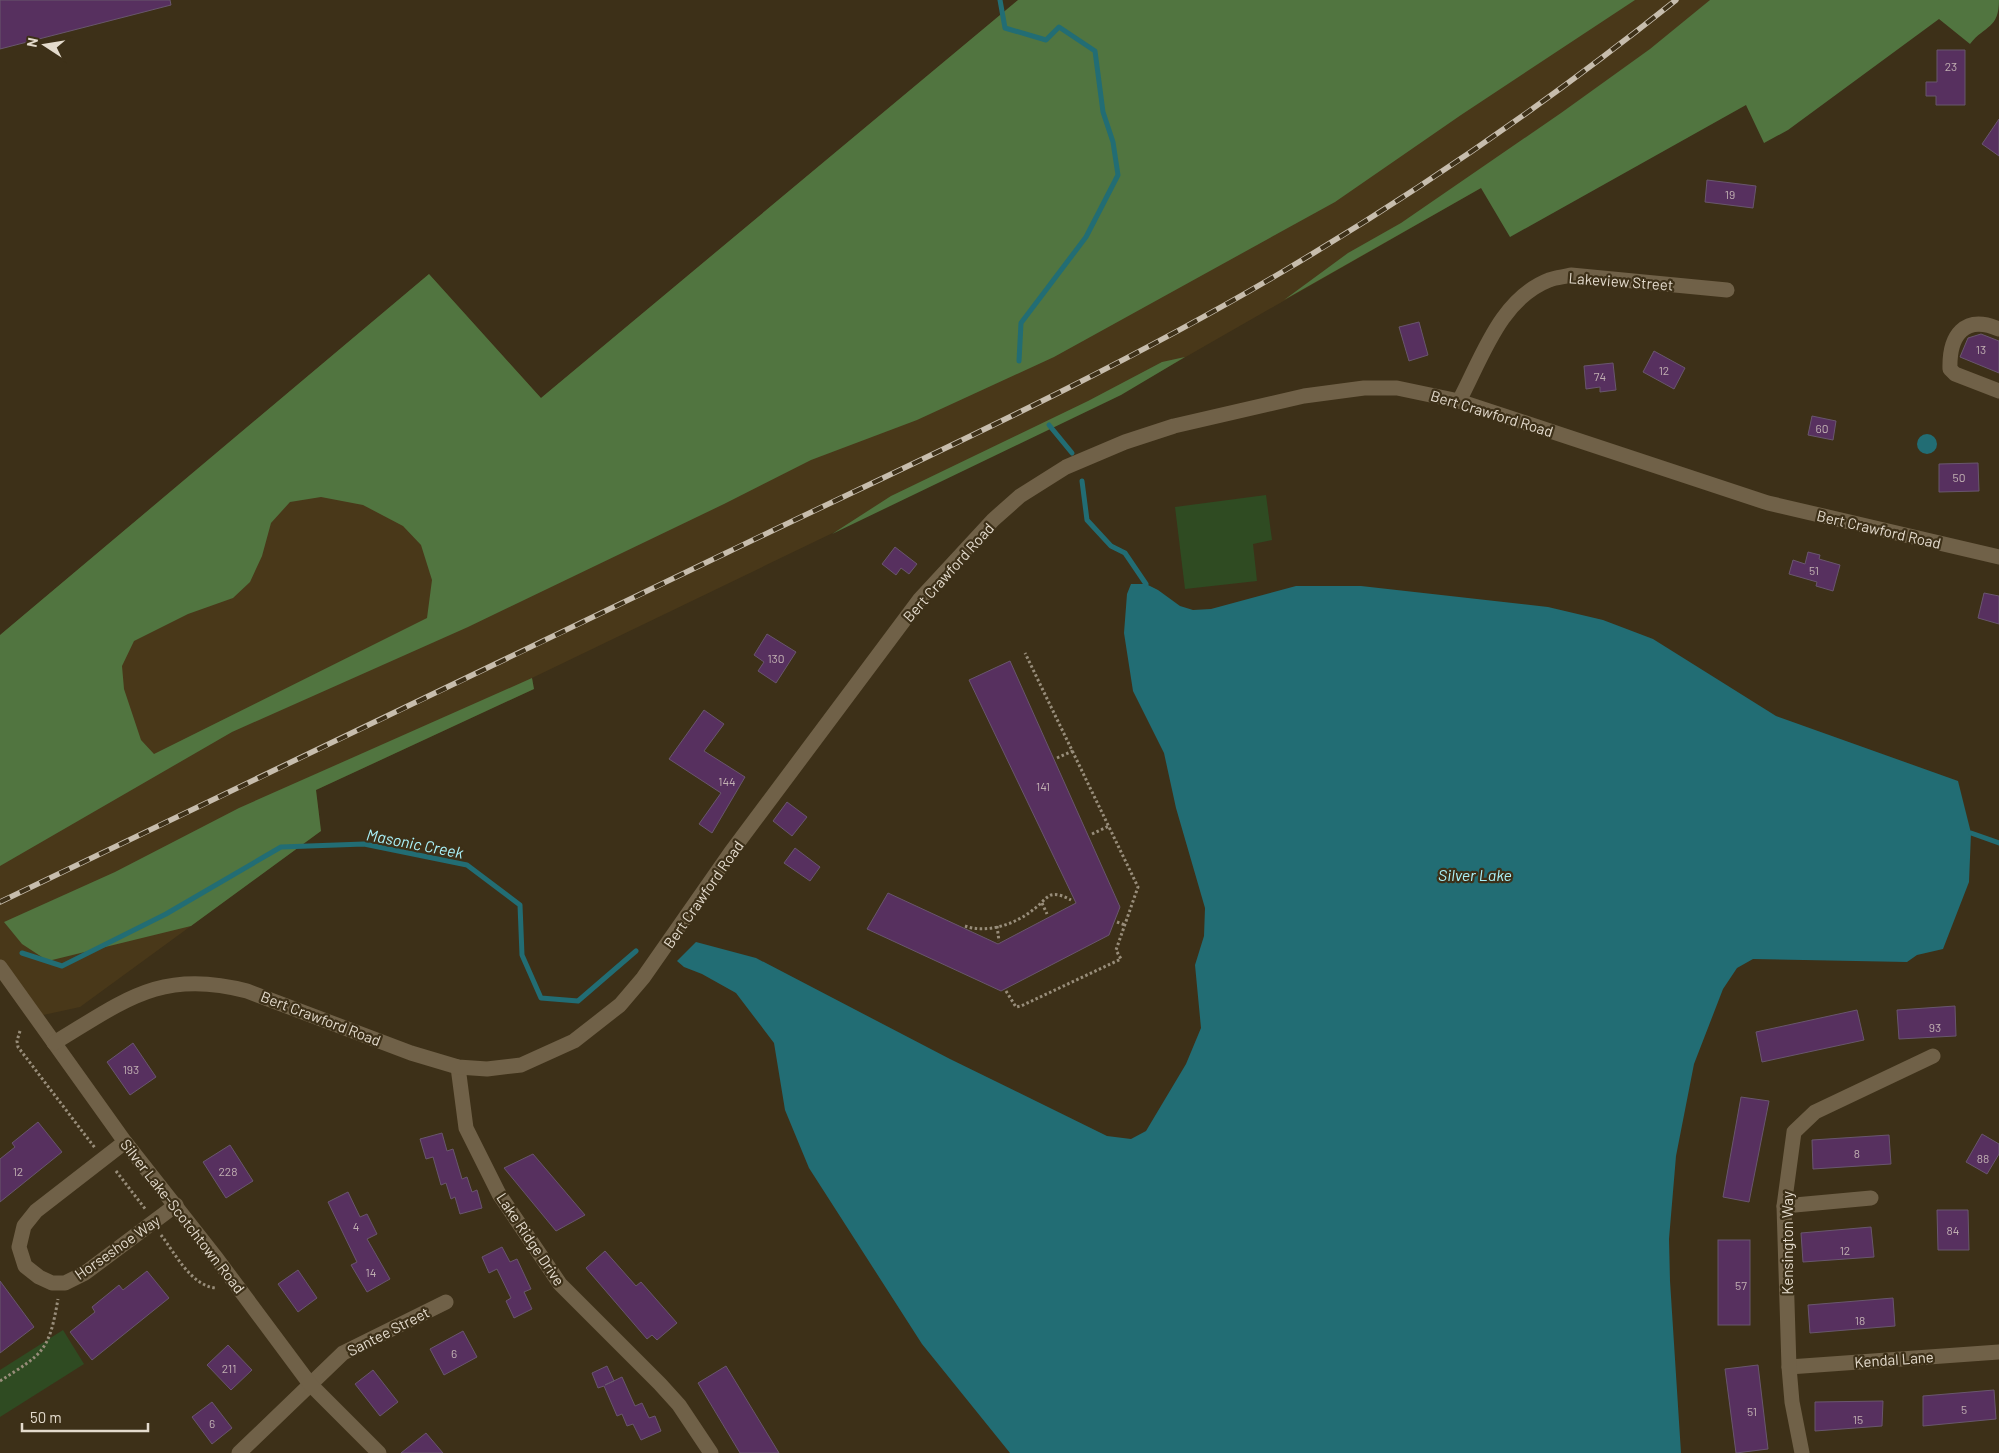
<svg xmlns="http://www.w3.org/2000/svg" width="1999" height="1453" font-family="Barlow,sans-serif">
  <rect width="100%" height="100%" fill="#3d3018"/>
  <path fill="#493819" d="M1018 0H1792L1481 188 1121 394 532 678 534 689 316 790 321 831 80 1007 34 1017 0 969V635L429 274 541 398Z"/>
  <g fill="#2f4b22">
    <path d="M1266 495 1272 540 1253 544 1257 581 1185 589 1175 507Z"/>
    <path d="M63 1330 84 1364 0 1417V1370Z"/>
  </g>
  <g fill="#517540" fill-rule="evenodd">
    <path d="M1018 0H1635L1461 115 1335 202 1054 357 917 420 811 460 724 504 468 627 232 732 0 866V635L429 274 541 398ZM321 497 363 505 403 526 421 545 432 580 427 618 154 754 141 740 124 689 122 666 134 641 188 614 233 598 250 582 262 556 271 523 290 502Z"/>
    <path d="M1710 0H1999C1999 29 1985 25 1970 44L1939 19 1788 130 1764 143 1746 105 1510 237 1481 188 1284 300 1348 253 1401 223 1561 113 1650 49Z"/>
    <path d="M1185 357 1121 395 832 534 891 496 1088 401 1162 362Z"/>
    <path d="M532 678 534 689 316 790 321 831 191 926 48 961 22 944 4 922 115 872 239 808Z"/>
  </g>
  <g fill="#226d74">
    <circle cx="1927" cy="444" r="10"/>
    <path d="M1131 584H1146L1158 590 1180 606 1193 610 1211 609 1296 586H1361L1548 607 1603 620 1653 639 1776 716 1958 781 1971 833 1969 882 1943 949 1917 955 1907 962 1753 959 1737 968 1723 989 1694 1064 1676 1156 1669 1239 1670 1281 1681 1453H1010L922 1344 809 1168 785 1110 774 1043 736 993 702 974 684 967 677 961 696 942 756 958 950 1059 1107 1136 1131 1139 1146 1131 1186 1064 1201 1028 1195 965 1204 936 1205 908 1176 808 1164 753 1133 691 1124 633 1127 594Z"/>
  </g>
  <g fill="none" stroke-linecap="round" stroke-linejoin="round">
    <g stroke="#226d74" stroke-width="5">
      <path d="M1000 0 1005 28 1046 40 1059 27 1095 51 1103 112 1113 142 1118 175 1086 237 1021 323 1019 361"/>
      <path d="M1049 425 1072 453"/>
      <path d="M1082 481 1087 520 1111 546 1125 553 1146 584"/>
      <path d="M1971 833 1999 843"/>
      <path d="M22 953 62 966 166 914 281 847 364 844 467 865 520 905 522 955 541 998 578 1001 636 951"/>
    </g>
  </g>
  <g fill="#57305f" stroke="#69566d">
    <path d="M0 0H170L171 5 0 49Z"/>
    <path d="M1937 50H1965V105H1936V96H1926V82H1937Z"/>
    <path d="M1999 119V156L1982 144Z"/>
    <path d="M1707 180 1756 186 1753 208 1705 202Z"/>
    <path d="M1419 322 1428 355 1409 361 1399 327Z"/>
    <path d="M1981 334 1999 341V373L1960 357 1968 338Z"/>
    <path d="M1654 351 1685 368 1674 389 1643 372Z"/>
    <path d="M1613 363 1616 390 1600 392V387L1586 389 1584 366Z"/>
    <path d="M1812 416 1836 421 1833 440 1808 435Z"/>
    <path d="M1978 463 1979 491 1939 492V464Z"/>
    <path d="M895 547 917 564 909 574 901 568 896 575 882 564Z"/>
    <path d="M1808 552 1820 555 1819 559 1840 565 1833 591 1816 586 1817 582 1789 574 1793 560 1805 564Z"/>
    <path d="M1984 593 1999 596V624L1978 618Z"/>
    <path d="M767 634 796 652 776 683 758 671 764 662 754 655Z"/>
    <path d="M1010 661 1120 907 1109 935 1001 991 867 929 888 893 998 944 1076 903 969 680Z"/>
    <path d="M704 710 724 724 704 751 745 777 712 833 699 824 721 793 669 759Z"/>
    <path d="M787 802 807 817 792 836 773 821Z"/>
    <path d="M795 848 820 867 810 881 784 863Z"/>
    <path d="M1955 1006 1956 1036 1899 1039 1897 1010Z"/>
    <path d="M1857 1010 1864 1040 1762 1062 1756 1032Z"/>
    <path d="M133 1043 156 1077 130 1095 107 1062Z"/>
    <path d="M1741 1097 1769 1101 1749 1202 1723 1197Z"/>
    <path d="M38 1122 62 1152 0 1202V1159L15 1147 12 1143Z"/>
    <path d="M442 1133 447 1151 453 1149 462 1179 467 1177 472 1192 477 1190 482 1208 460 1214 455 1197 451 1199 446 1183 441 1185 433 1157 426 1159 420 1139Z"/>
    <path d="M1982 1134 1999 1144V1154L1987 1174 1966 1162Z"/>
    <path d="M1889 1135 1891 1164 1813 1169 1812 1140Z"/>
    <path d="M230 1145 253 1181 226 1198 203 1162Z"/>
    <path d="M533 1154 585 1215 556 1231 504 1168Z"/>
    <path d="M348 1192 360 1217 367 1214 377 1234 367 1239 390 1279 367 1292 351 1265 357 1262 328 1202Z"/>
    <path d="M1937 1210H1968L1969 1250H1938Z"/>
    <path d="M1871 1227 1874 1257 1803 1262 1801 1233Z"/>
    <rect x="1718" y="1240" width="32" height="85"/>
    <path d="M502 1247 510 1262 517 1259 531 1289 524 1292 532 1309 514 1318 506 1301 511 1298 497 1269 489 1273 482 1257Z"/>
    <path d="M605 1251 636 1286 641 1282 677 1323 657 1340 652 1335 647 1339 586 1268Z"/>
    <path d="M298 1270 317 1298 298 1312 278 1284Z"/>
    <path d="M147 1271 169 1298 92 1360 70 1332 95 1312 92 1307 119 1285 123 1290Z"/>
    <path d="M0 1281 34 1327 0 1353Z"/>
    <path d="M1893 1298 1895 1326 1810 1333 1808 1305Z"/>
    <path d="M463 1331 477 1357 444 1375 430 1349Z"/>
    <path d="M228 1345 252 1370 231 1390 207 1365Z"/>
    <path d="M1758 1365 1768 1449 1736 1453 1725 1369Z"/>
    <path d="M607 1366 614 1381 605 1385 622 1377 635 1406 642 1403 649 1418 655 1416 661 1431 641 1440 633 1424 627 1426 622 1414 617 1416 604 1386 598 1388 592 1373Z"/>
    <path d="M726 1366 779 1453H740L698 1383Z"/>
    <path d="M373 1370 398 1402 380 1416 355 1384Z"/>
    <path d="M1994 1390 1996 1419 1923 1426V1396Z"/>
    <path d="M1883 1401 1882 1426 1815 1431V1402Z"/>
    <path d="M212 1402 232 1428 212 1444 192 1417Z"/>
    <path d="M426 1433 443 1453H401Z"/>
  </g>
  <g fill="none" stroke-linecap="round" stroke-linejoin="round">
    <g stroke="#988d7a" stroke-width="3" stroke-dasharray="2.5 2.5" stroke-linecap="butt">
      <path d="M1057 758 1073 751"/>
      <path d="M1092 834 1109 826"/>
      <path d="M1042 903 1047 914"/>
      <path d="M1117 922 1125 925"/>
      <path d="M965 926C987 934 1016 924 1034 909 1039 906 1044 899 1049 896 1056 892 1065 897 1071 900"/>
      <path d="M997 926 999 941"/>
      <path d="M1006 991 1016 1007 1021 1006 1121 959 1116 950 1138 887 1025 653"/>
      <path d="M20 1031 17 1041 18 1047 95 1148"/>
      <path d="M116 1171 146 1210"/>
      <path d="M161 1235C175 1253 191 1286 216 1288"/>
      <path d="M0 1381C44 1353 49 1351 58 1299"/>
    </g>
    <g stroke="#706148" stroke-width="15">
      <path d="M1999 329C1964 314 1949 336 1950 369L1955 374 1999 391"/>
      <path d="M1459 401C1482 358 1500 299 1549 280 1556 277 1564 277 1571 275L1727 290"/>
      <path d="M458 1067 466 1128 499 1194 560 1284 660 1384 679 1405 711 1453"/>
      <path d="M125 1142 36 1211 24 1226 19 1247 25 1266 39 1277 52 1283H65L85 1273 176 1205"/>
      <path d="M1784 1206 1871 1198"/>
      <path d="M1789 1367 1999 1352"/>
      <path d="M239 1453 343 1353 446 1302"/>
      <path d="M1802 1453 1792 1402 1789 1367 1784 1206 1794 1132 1815 1112 1933 1056"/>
    </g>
    <g stroke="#706148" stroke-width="15">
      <path d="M0 967 125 1142 217 1259 310 1384 379 1453"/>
      <path d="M54 1043C124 1001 161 968 247 991L411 1053 458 1067 487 1069 521 1065 574 1041 620 1005 643 978 731 852 920 599 993 520 1020 496 1066 467 1125 442 1174 426 1304 396 1364 388H1397L1459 401 1768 503 1999 557"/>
    </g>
    <defs>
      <path id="rail" d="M0 902C242 786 484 670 726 553 912 463 1103 378 1282 272 1419 191 1551 100 1676 0"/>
    </defs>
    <use href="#rail" stroke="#c7bdad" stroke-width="5.5"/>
    <use href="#rail" stroke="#3d3018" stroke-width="4" stroke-dasharray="11" stroke-linecap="butt"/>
  </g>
  <g text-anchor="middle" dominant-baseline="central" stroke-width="4.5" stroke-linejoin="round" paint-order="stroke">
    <g font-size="12" fill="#c1b0b2">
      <text x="1951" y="66">23</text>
      <text x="1730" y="194">19</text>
      <text x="1981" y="349">13</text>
      <text x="1664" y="370">12</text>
      <text x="1600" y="376">74</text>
      <text x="1822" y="428">60</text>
      <text x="1959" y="477">50</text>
      <text x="1814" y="570">51</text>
      <text x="776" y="658">130</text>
      <text x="727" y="781">144</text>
      <text x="1043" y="786">141</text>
      <text x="1935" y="1027">93</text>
      <text x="131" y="1069">193</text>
      <text x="1857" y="1153">8</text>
      <text x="1983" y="1158">88</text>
      <text x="18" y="1171">12</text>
      <text x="228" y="1171">228</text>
      <text x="356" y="1226">4</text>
      <text x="1953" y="1230">84</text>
      <text x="1845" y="1250">12</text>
      <text x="371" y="1272">14</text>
      <text x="1741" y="1285">57</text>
      <text x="1860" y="1320">18</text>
      <text x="454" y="1353">6</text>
      <text x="229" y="1368">211</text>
      <text x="1964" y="1409">5</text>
      <text x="1752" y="1411">51</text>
      <text x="1858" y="1419">15</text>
      <text x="212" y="1423">6</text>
    </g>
    <g font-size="15" fill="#e4dbcd" stroke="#3d3018">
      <text transform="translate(1621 281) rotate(4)">Lakeview Street</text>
      <text transform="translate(1492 413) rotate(17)">Bert Crawford Road</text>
      <text transform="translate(1879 529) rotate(13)">Bert Crawford Road</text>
      <text transform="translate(948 572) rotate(-48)">Bert Crawford Road</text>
      <text transform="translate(703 894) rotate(-55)">Bert Crawford Road</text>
      <text transform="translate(321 1018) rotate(21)">Bert Crawford Road</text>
      <text transform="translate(183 1216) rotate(52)">Silver Lake-Scotchtown Road</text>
      <text transform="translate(531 1239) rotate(56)">Lake Ridge Drive</text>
      <text transform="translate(1787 1243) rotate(-90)">Kensington Way</text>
      <text transform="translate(117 1247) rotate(-35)">Horseshoe Way</text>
      <text transform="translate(388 1331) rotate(-27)">Santee Street</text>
      <text transform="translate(1894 1359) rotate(-4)">Kendal Lane</text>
    </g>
    <g font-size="16" font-style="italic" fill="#aaf2fa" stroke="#3d3018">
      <text transform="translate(415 843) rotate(11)">Masonic Creek</text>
      <text x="1475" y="874">Silver Lake</text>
    </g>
  </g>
  <g transform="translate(45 45) rotate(282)" stroke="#3d3018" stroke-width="4" paint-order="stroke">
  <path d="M0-4L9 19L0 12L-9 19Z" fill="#e4dbcd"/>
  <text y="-8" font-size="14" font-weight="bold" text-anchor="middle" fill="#e4dbcd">N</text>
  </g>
  <path d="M22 1423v8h126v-8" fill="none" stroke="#e4dbcd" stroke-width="2.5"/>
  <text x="30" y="1423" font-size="15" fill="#e4dbcd" stroke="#3d3018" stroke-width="4" paint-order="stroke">50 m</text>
</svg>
